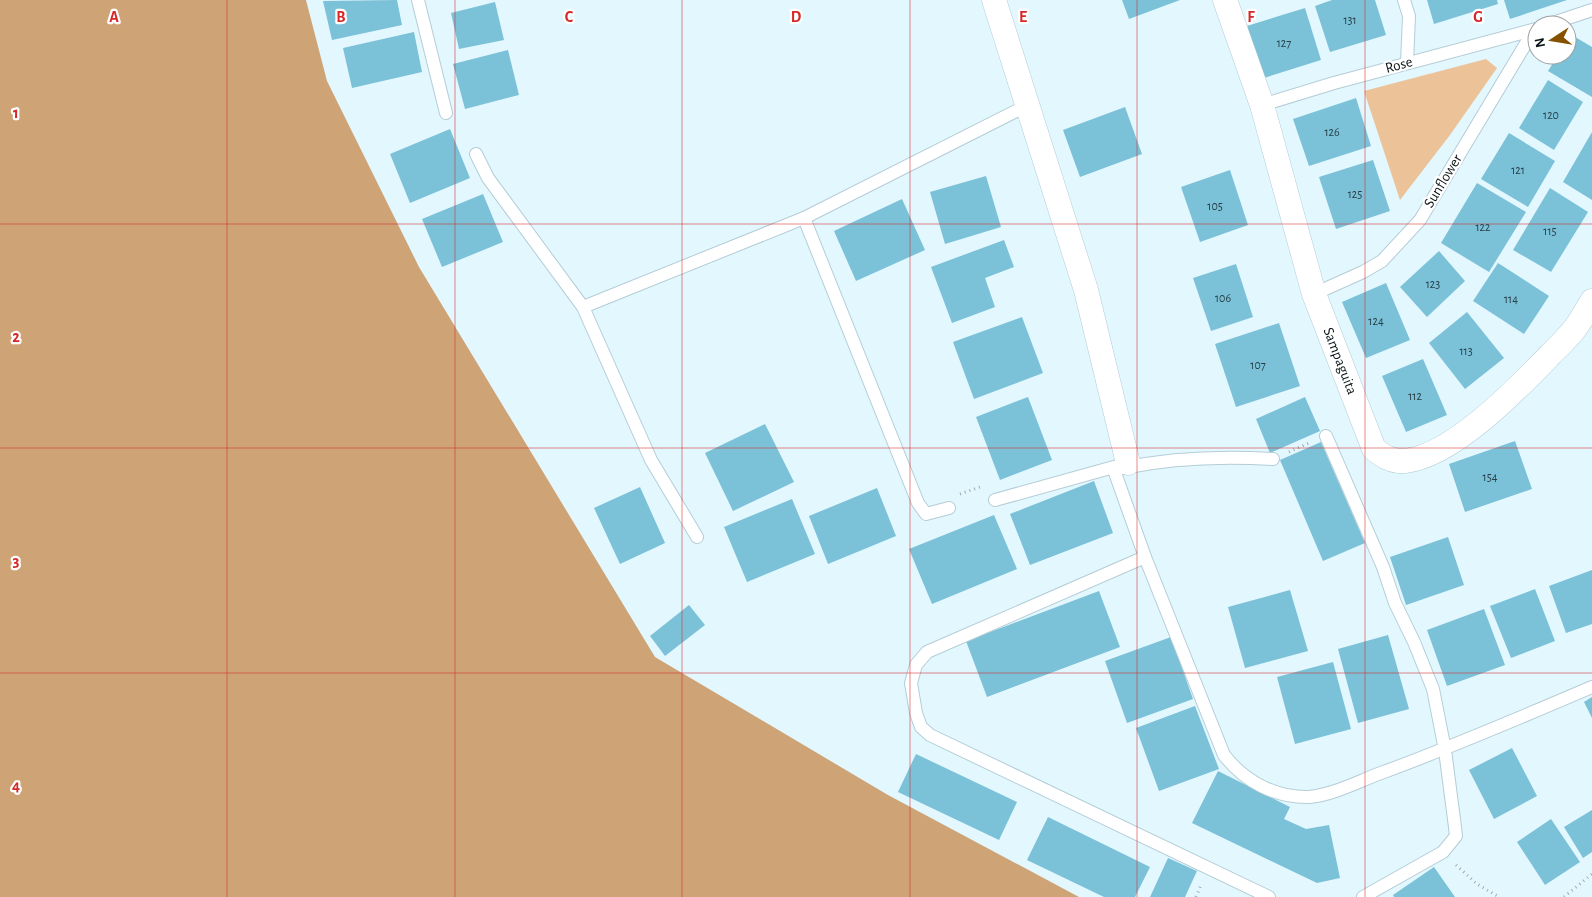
<svg xmlns="http://www.w3.org/2000/svg" width="1592" height="897" font-family="'Alegreya Sans',sans-serif">
  <rect width="100%" height="100%" fill="#e3f7ff"/>
  <path fill="#ecc398" d="M1486 59 1497 68 1450 135 1400 200 1364 91Z"/>
  <path fill="#cea477" d="M0 0H306L327 81 419 267 655 657 888 795 1079 897H0Z"/>
  <g fill="#7bc1d8">
    <path d="M397 0 402 25 332 40 323 1Z"/>
    <path d="M1122 0H1180L1129 19Z"/>
    <path d="M1332 0H1375L1386 35 1330 52 1315 6Z"/>
    <path d="M1427 0H1497L1498 4 1434 24Z"/>
    <path d="M1504 0H1567L1510 19Z"/>
    <path d="M495 2 504 40 459 49 451 13Z"/>
    <path d="M1305 8 1321 60 1264 78 1247 26Z"/>
    <path d="M414 32 422 72 352 88 343 48Z"/>
    <path d="M1570 34 1592 47V97L1548 71 1558 55H1567V39Z"/>
    <path d="M508 50 519 95 465 109 453 64Z"/>
    <path d="M1548 80 1583 102 1554 150 1519 128Z"/>
    <path d="M1356 98 1371 146 1309 166 1293 119Z"/>
    <path d="M1125 107 1142 154 1080 177 1063 130Z"/>
    <path d="M450 129 470 178 410 203 390 154Z"/>
    <path d="M1592 132V200L1563 182Z"/>
    <path d="M1509 133 1555 161 1528 207 1481 179Z"/>
    <path d="M1373 160 1390 211 1336 229 1319 177Z"/>
    <path d="M1230 170 1248 225 1200 242 1181 187Z"/>
    <path d="M986 176 1001 227 945 244 930 192Z"/>
    <path d="M1477 183 1526 212 1489 272 1441 243Z"/>
    <path d="M1550 188 1588 212 1551 272 1513 250Z"/>
    <path d="M483 194 503 242 442 267 422 219Z"/>
    <path d="M902 199 925 250 856 281 834 231Z"/>
    <path d="M1004 240 1014 267 985 278 995 307 952 323 931 267Z"/>
    <path d="M1439 251 1465 281 1427 317 1400 287Z"/>
    <path d="M1498 263 1549 296 1524 334 1473 301Z"/>
    <path d="M1236 264 1253 317 1211 331 1193 278Z"/>
    <path d="M1386 283 1410 340 1366 358 1342 302Z"/>
    <path d="M1467 312 1504 358 1465 389 1429 343Z"/>
    <path d="M1022 317 1043 373 974 399 953 342Z"/>
    <path d="M1279 323 1300 386 1236 407 1215 344Z"/>
    <path d="M1423 359 1447 415 1406 432 1382 376Z"/>
    <path d="M1028 397 1052 460 1000 480 976 417Z"/>
    <path d="M1305 397 1320 431 1270 453 1256 419Z"/>
    <path d="M765 424 794 482 733 511 705 453Z"/>
    <path d="M1515 441 1532 489 1465 512 1449 464Z"/>
    <path d="M1321 442 1365 543 1323 561 1280 460Z"/>
    <path d="M1094 481 1113 533 1030 565 1010 514Z"/>
    <path d="M640 487 665 543 620 564 594 508Z"/>
    <path d="M877 488 896 536 828 564 809 516Z"/>
    <path d="M792 499 815 554 747 582 724 527Z"/>
    <path d="M994 515 1017 569 932 604 909 549Z"/>
    <path d="M1448 537 1464 585 1406 605 1390 557Z"/>
    <path d="M1592 570V624L1566 633 1549 586Z"/>
    <path d="M1535 589 1555 641 1511 658 1490 606Z"/>
    <path d="M1290 590 1308 651 1245 668 1228 607Z"/>
    <path d="M1099 591 1120 647 987 697 966 641Z"/>
    <path d="M689 605 705 625 665 656 650 636Z"/>
    <path d="M1484 609 1505 665 1447 686 1427 630Z"/>
    <path d="M1388 635 1409 709 1358 723 1338 649Z"/>
    <path d="M1171 637 1193 699 1127 723 1105 661Z"/>
    <path d="M1333 662 1351 729 1295 744 1277 677Z"/>
    <path d="M1592 697V718L1584 702Z"/>
    <path d="M1195 706 1219 769 1159 791 1136 728Z"/>
    <path d="M1512 748 1537 796 1494 819 1469 770Z"/>
    <path d="M916 754 1017 802 999 840 898 792Z"/>
    <path d="M1218 771 1290 807 1284 819 1306 829 1329 825 1340 878 1317 883 1192 823Z"/>
    <path d="M1592 810V852L1583 858 1564 827Z"/>
    <path d="M1048 817 1150 867 1135 897H1104L1027 860Z"/>
    <path d="M1551 819 1580 862 1545 885 1517 842Z"/>
    <path d="M1168 858 1197 871 1185 897H1150Z"/>
    <path d="M1434 867 1455 897H1394L1393 895Z"/>
  </g>
  <g fill="none" stroke-linecap="round" stroke-linejoin="round">
    <defs>
      <g id="lane">
        <path d="M418 0 446 113"/>
        <path d="M1404 0 1409 16 1407 63"/>
        <path d="M1547 25 1592 10"/>
        <path d="M1262 105 1334 83 1536 29"/>
        <path d="M476 154 488 178 583 307 651 460 697 537"/>
        <path d="M804 218 918 503 926 514 949 508"/>
        <path d="M1314 294 1363 272 1382 261 1420 220 1534 30"/>
        <path d="M583 307 804 218 1028 105"/>
        <path d="M1326 436 1383 567 1395 603 1414 642 1433 689 1445 750 1455 827 1456 836 1443 852 1363 897"/>
        <path d="M1128 463 1114 470 1145 557 1224 755C1244 781 1275 798 1309 797 1333 795 1359 781 1381 773 1452 747 1522 717 1592 687"/>
        <path d="M1123 468C1171 458 1224 456 1273 459"/>
        <path d="M995 500 1121 465"/>
        <path d="M1145 557 927 652 916 665 911 683 916 713 921 727 930 735 1269 897"/>
      </g>
      <g id="street">
        <path d="M994 0 1086 290 1128 463"/>
        <path d="M1225 0 1262 105 1314 294 1374 449C1383 456 1392 462 1405 461 1453 456 1518 388 1550 355 1559 346 1569 337 1576 327 1582 319 1587 309 1592 301"/>
      </g>
    </defs>
    <use href="#lane" stroke="#b4cdd6" stroke-width="14"/>
    <use href="#street" stroke="#b4cdd6" stroke-width="25"/>
    <g stroke="#9dadb4" stroke-width="3" stroke-dasharray="1 4" stroke-linecap="butt">
      <path d="M1289 452 1309 443"/>
      <path d="M960 494 980 487"/>
      <path d="M1456 865 1477 884 1499 897"/>
      <path d="M1196 897 1201 885"/>
      <path d="M1564 897 1592 874"/>
    </g>
    <use href="#lane" stroke="#fff" stroke-width="12"/>
    <use href="#street" stroke="#fff" stroke-width="24"/>
  </g>
  <path fill="none" stroke="#d62828" stroke-width="1" stroke-opacity="0.55" d="M227 0V897M455 0V897M682 0V897M910 0V897M1137 0V897M1365 0V897M0 224H1592M0 448H1592M0 673H1592"/>
  <g text-anchor="middle" dominant-baseline="central" stroke-width="4.5" stroke-linejoin="round" paint-order="stroke">
    <g font-size="12" fill="#273f47">
      <text x="1350" y="20">131</text>
      <text x="1284" y="43">127</text>
      <text x="1551" y="115">120</text>
      <text x="1332" y="132">126</text>
      <text x="1518" y="170">121</text>
      <text x="1355" y="194">125</text>
      <text x="1215" y="206">105</text>
      <text x="1483" y="227">122</text>
      <text x="1550" y="231">115</text>
      <text x="1433" y="284">123</text>
      <text x="1223" y="298">106</text>
      <text x="1511" y="299">114</text>
      <text x="1376" y="321">124</text>
      <text x="1466" y="351">113</text>
      <text x="1258" y="365">107</text>
      <text x="1415" y="396">112</text>
      <text x="1490" y="477">154</text>
    </g>
    <g font-size="15" fill="#0b1417" stroke="#fff">
      <text transform="translate(1399 65) rotate(-15)">Rose</text>
      <text transform="translate(1443 181) rotate(-59)">Sunflower</text>
      <text transform="translate(1340 361) rotate(69)">Sampaguita</text>
    </g>
  </g>
  <g font-size="16" text-anchor="middle" font-weight="bold" fill="#d62828" stroke="#fff" stroke-width="4.5" stroke-linejoin="round" paint-order="stroke">
    <text x="114" y="22">A</text>
    <text x="341" y="22">B</text>
    <text x="569" y="22">C</text>
    <text x="796" y="22">D</text>
    <text x="1023" y="22">E</text>
    <text x="1251" y="22">F</text>
    <text x="1478" y="22">G</text>
    <text x="16" y="118">1</text>
    <text x="16" y="342">2</text>
    <text x="16" y="566">3</text>
    <text x="16" y="791">4</text>
  </g>
  <g transform="translate(1552 40) rotate(258)"><circle r="24" fill="#ffffff" stroke="#9da1a2"/>
  <path d="M0-4L9 19L0 12L-9 19Z" fill="#875200"/>
  <text y="-8" font-size="14" font-weight="bold" text-anchor="middle" fill="#0b1417">N</text>
  </g>
</svg>
